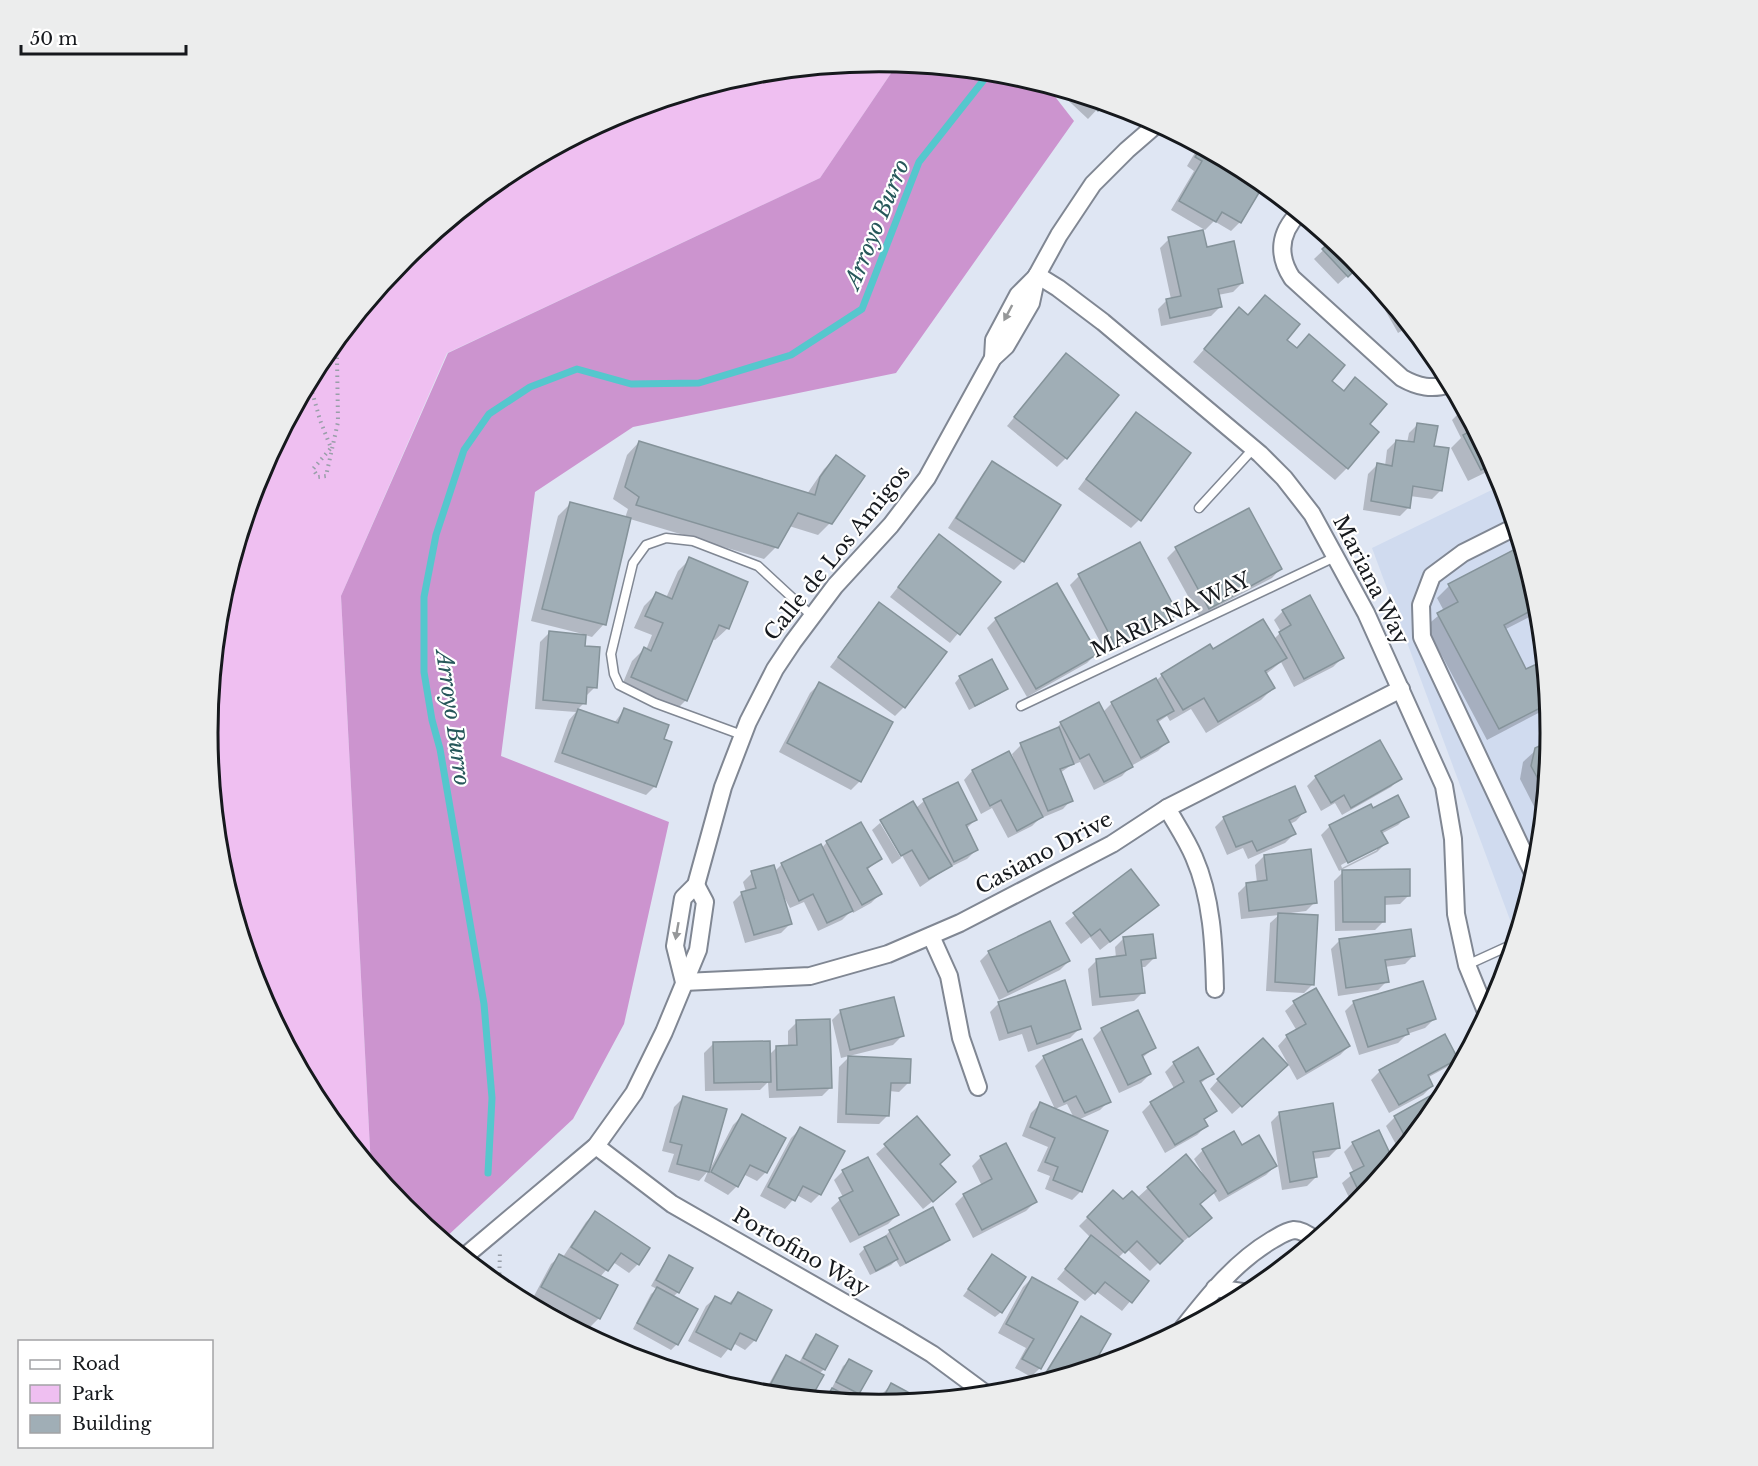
<svg xmlns="http://www.w3.org/2000/svg" width="1758" height="1466" font-family="'Libre Baskerville',serif">
  <rect width="100%" height="100%" fill="#dfe6f3"/>
  <path fill="#d0dbef" d="M1502 485 1538 602 1550 733 1538 864 1516 936 1372 548Z"/>
  <g fill="#efbff1">
    <path d="M879 62 898 63 820 178 447 353 341 596 371 1167 320 1106 258 990 220 864 208 733 220 602 259 476 321 360 404 258 506 174 622 112 748 74Z"/>
    <path d="M488 1272 519 1289 516 1297 506 1291 484 1274Z"/>
  </g>
  <path fill="#cc94cf" d="M898 63 1010 74 1046 85 1074 121 896 373 633 427 535 492 501 756 669 822 624 1024 573 1119 443 1240 404 1208 371 1167 341 596 448 353 820 178Z"/>
  <g fill="#0003" fill-rule="evenodd">
    <path d="M1058 89 1103 103 1088 119 1057 90Z"/>
    <path d="M1199 146 1248 173 1245 177 1240 222 1231 231 1214 221 1205 230 1171 210 1194 171 1187 166Z"/>
    <path d="M1169 239 1206 249 1242 283 1233 292 1218 295 1220 307 1211 316 1161 326 1158 309 1167 300 1171 299 1160 248Z"/>
    <path d="M1333 241 1354 258 1372 281 1371 282 1357 267 1338 284 1314 259Z"/>
    <path d="M1265 297 1285 340 1296 349 1309 336 1330 381 1343 392 1356 379 1368 425 1347 468 1335 480 1193 362 1239 309 1247 316Z"/>
    <path d="M1391 304 1410 326 1398 333 1385 310Z"/>
    <path d="M1066 355V458L1057 467 1007 426Z"/>
    <path d="M1463 409 1495 468 1468 481 1451 448 1461 438 1452 420Z"/>
    <path d="M1136 414 1139 520 1131 528 1078 489 1127 423Z"/>
    <path d="M1418 424 1433 447 1441 490 1432 499 1410 496 1409 507 1400 516 1363 510 1368 474 1377 465 1385 466 1387 450 1396 441 1407 443 1409 433Z"/>
    <path d="M639 442 807 494 824 469 836 457 830 523 818 535 789 526 776 547 764 559 630 519 604 624 592 637 585 635 584 647 595 687 586 696 584 703 577 710 614 723 624 710 662 740 655 786 646 795 554 762 569 720 576 712 535 709 540 642 549 633 583 636V634L531 621 558 516 570 504 625 518 628 509 613 499 627 455Z"/>
    <path d="M993 463 1023 561 1014 570 948 528 984 472Z"/>
    <path d="M939 536 999 583 950 643 890 597Z"/>
    <path d="M1521 548 1538 602 1539 612 1504 630 1526 671 1544 662 1548 708 1487 740 1426 626 1444 611 1437 598 1449 586Z"/>
    <path d="M1176 549 1280 569 1272 578 1199 616 1167 558Z"/>
    <path d="M690 559 728 628 715 640 712 639 686 700 674 712 620 690 632 661 644 649 646 650 652 635 634 628 644 606 656 594 666 598 678 571Z"/>
    <path d="M1079 576 1177 614 1168 623 1107 655 1070 585Z"/>
    <path d="M880 604 904 707 895 716 830 667 871 613Z"/>
    <path d="M1283 611 1342 658 1333 667 1294 687 1281 662 1265 675 1273 688 1261 700 1206 733 1191 709 1170 721 1167 716 1157 723 1167 742 1158 751 1131 766 1122 776 1094 790 1080 762 1070 766 1060 773 1071 800 1063 809 1039 819 1032 826 1008 838 992 808 981 814 964 780 972 771 1008 753 1012 761 1014 760 1012 754 1021 745 1053 732 1061 723 1103 712 1112 703 1156 681 1162 675 1212 651 1274 639 1281 632 1274 620Z"/>
    <path d="M996 619 1096 654 1087 663 1027 697 987 628Z"/>
    <path d="M960 677 1006 689 1000 694 969 710 955 683Z"/>
    <path d="M819 684 891 722 860 781 851 790 779 752 810 693Z"/>
    <path d="M1550 742 1542 822 1520 779 1523 762 1536 750Z"/>
    <path d="M1316 777 1400 778 1391 787 1342 815 1335 803 1321 811 1307 786Z"/>
    <path d="M957 784 975 820 966 829 976 850 967 859 946 869 920 887 883 822H881L913 803 916 808 924 801Z"/>
    <path d="M1372 810 1407 816 1398 825 1381 834 1386 843 1377 852 1339 871 1321 835 1330 826ZM1377 846V850L1342 868 1341 865Z"/>
    <path d="M1304 812 1296 821 1290 824 1294 834 1285 843 1248 859 1243 848 1227 855 1215 827 1224 818Z"/>
    <path d="M880 823 901 858 892 864 872 830Z"/>
    <path d="M827 842 880 859 867 870 880 894 871 903 853 913 852 910 842 920 818 931 804 902 790 908 784 897H782L790 924 781 933 745 943 733 902 742 893 746 892 743 882 752 873 775 871 782 864 821 849Z"/>
    <path d="M1264 856 1315 902 1306 911 1291 913 1313 984 1304 993 1266 991 1270 923 1279 915 1241 919 1238 893 1247 884 1257 883 1255 865Z"/>
    <path d="M1131 871 1157 905 1100 950 1090 937 1081 944 1065 923Z"/>
    <path d="M1343 872 1409 895 1400 904 1384 905V921L1375 930 1335 931 1334 881Z"/>
    <path d="M1124 938 1154 958 1145 967H1141L1143 992 1134 1001 1092 1006 1088 969 1097 960 1116 958 1115 947Z"/>
    <path d="M1340 940 1414 955 1405 964 1385 967 1387 981 1378 990 1338 996 1331 949Z"/>
    <path d="M989 952 1069 961 1060 970 999 1000 980 961Z"/>
    <path d="M1354 1002 1434 1019 1425 1028 1407 1034 1398 1043 1359 1055 1345 1011Z"/>
    <path d="M999 1003 1079 1029 1070 1038 1028 1052 1022 1034 999 1041 990 1012Z"/>
    <path d="M1294 1003 1349 1046 1340 1055 1297 1080 1278 1046 1286 1037 1297 1031 1285 1011Z"/>
    <path d="M841 1011 902 1036 893 1045 841 1058 832 1020Z"/>
    <path d="M797 1022 831 1087 822 1096 769 1098 768 1082 760 1090 705 1091 704 1053 713 1044 769 1055 776 1048 788 1047V1031Z"/>
    <path d="M1102 1029 1154 1048 1142 1058 1150 1074 1141 1083 1119 1093 1093 1038Z"/>
    <path d="M1044 1057 1109 1101 1100 1110 1078 1120 1106 1132 1081 1191 1072 1200 1045 1189 1050 1176 1037 1171 1048 1147 1022 1136 1031 1113 1040 1104 1074 1118 1067 1104 1055 1109 1035 1066Z"/>
    <path d="M848 1058 908 1083 899 1092 889 1091 888 1115 879 1124 837 1123 839 1067Z"/>
    <path d="M1456 1058 1447 1067 1427 1078 1432 1086 1423 1095 1389 1113 1371 1080 1380 1071Z"/>
    <path d="M1174 1063 1212 1074 1200 1084 1215 1111 1203 1121 1206 1126 1197 1135 1165 1153 1142 1112 1151 1103 1175 1090 1165 1072Z"/>
    <path d="M1277 1074 1232 1114 1210 1089 1218 1080Z"/>
    <path d="M1436 1094 1440 1101 1437 1106 1400 1152 1386 1126 1395 1117Z"/>
    <path d="M683 1098 709 1171 733 1125 742 1116 784 1138 765 1173 757 1181 743 1174 737 1186 728 1195 704 1181 708 1171 699 1181 668 1172 674 1154 662 1151 674 1107Z"/>
    <path d="M1280 1113 1338 1148 1329 1157 1313 1159 1316 1177 1307 1186 1282 1190 1271 1122Z"/>
    <path d="M917 1118 939 1164 945 1191 923 1209 876 1154Z"/>
    <path d="M800 1129 820 1194 811 1203 797 1195 785 1209 760 1196 791 1138Z"/>
    <path d="M1378 1132 1392 1161 1354 1208 1342 1183 1354 1173 1344 1152 1353 1143Z"/>
    <path d="M1241 1147 1275 1166 1266 1175 1219 1202 1213 1192 1199 1205 1201 1227 1179 1245 1178 1243 1150 1271 1127 1249 1118 1258 1147 1281 1122 1311 1096 1291 1085 1301 1057 1279 1091 1238 1079 1226 1113 1192 1123 1201 1137 1198 1148 1188 1203 1174 1194 1159 1203 1150Z"/>
    <path d="M981 1157 1035 1202 1026 1211 973 1238 955 1204 964 1195 982 1186 972 1166Z"/>
    <path d="M843 1171 897 1215 888 1224 850 1243 831 1208 843 1197 834 1180Z"/>
    <path d="M595 1213 638 1264 629 1273 613 1262 600 1277 599 1318 590 1327 534 1296 551 1264 560 1256 563 1257 586 1222Z"/>
    <path d="M890 1231 948 1240 943 1245 900 1267 896 1260 891 1265 870 1275 859 1254 865 1248 885 1238 884 1237Z"/>
    <path d="M992 1256 1001 1312 995 1317 963 1296Z"/>
    <path d="M669 1257 678 1292 673 1297 677 1344 671 1350 633 1329 651 1294 657 1289 651 1286 664 1263Z"/>
    <path d="M1032 1278 1076 1303 1040 1368 1031 1377 1015 1368 1026 1348 998 1333 1023 1287Z"/>
    <path d="M738 1294 770 1311 754 1341 745 1350 733 1343 721 1358 688 1341 706 1306 715 1298 728 1304Z"/>
    <path d="M1081 1318 1090 1367 1078 1371 1075 1369 1072 1373 1039 1382 1076 1323Z"/>
    <path d="M816 1336 824 1369 819 1374 810 1398 764 1393 781 1362 786 1357 799 1363 810 1342Z"/>
    <path d="M849 1361 870 1372 858 1394 852 1400 857 1402 825 1399 833 1389 832 1388 843 1366Z"/>
    <path d="M891 1385 916 1401 877 1404 882 1394Z"/>
  </g>
  <g fill="none" stroke-linecap="round" stroke-linejoin="round">
    <path stroke="#55c7cd" stroke-width="7" d="M488 1173 492 1098 484 1004 440 749 432 720 424 672V597L436 535 464 450 489 414 530 387 577 369 631 384 699 383 791 355 862 309 919 162 990 72"/>
  </g>
  <g fill="#a0aeb6" stroke="#85939a" stroke-width="1.5">
    <path d="M1082 96 1105 103 1098 111Z"/>
    <path d="M1201 147 1250 173 1247 177 1263 186 1241 223 1222 212 1216 222 1179 201 1202 161 1195 157Z"/>
    <path d="M1203 230 1207 247 1234 241 1243 283 1218 289 1222 307 1170 318 1166 299 1181 296 1168 237Z"/>
    <path d="M1332 240 1360 265 1348 277 1322 249Z"/>
    <path d="M1265 295 1300 324 1287 340 1297 348 1309 334 1345 365 1332 381 1344 391 1355 377 1387 404 1370 424 1379 432 1348 469 1204 349 1239 307 1248 315Z"/>
    <path d="M1066 353 1119 395 1067 459 1014 417Z"/>
    <path d="M1136 412 1191 453 1141 521 1086 479Z"/>
    <path d="M1417 423 1438 426 1434 446 1449 448 1442 491 1413 486 1410 508 1371 501 1377 463 1392 466 1396 440 1414 442Z"/>
    <path d="M1474 429 1493 464 1481 470 1463 435Z"/>
    <path d="M639 441 815 495 820 477 836 455 865 476 832 524 798 513 778 548 636 505 639 497 625 487Z"/>
    <path d="M992 461 1061 505 1024 562 956 518Z"/>
    <path d="M570 502 631 518 606 625 542 609Z"/>
    <path d="M1249 508 1282 569 1209 609 1175 547Z"/>
    <path d="M939 534 1001 582 960 635 898 587Z"/>
    <path d="M1140 542 1178 614 1116 647 1078 574Z"/>
    <path d="M1521 546 1538 607 1504 625 1526 669 1543 661 1548 704 1499 729 1437 613 1458 602 1448 584Z"/>
    <path d="M689 557 748 582 729 629 719 625 687 701 631 677 644 647 651 651 663 623 645 616 656 592 672 599Z"/>
    <path d="M1057 583 1098 654 1036 689 995 618Z"/>
    <path d="M1310 595 1344 658 1304 679 1279 632 1291 625 1282 610Z"/>
    <path d="M879 602 947 652 905 708 838 657Z"/>
    <path d="M1263 619 1287 658 1265 671 1275 688 1218 722 1204 698 1183 710 1161 674 1210 644 1213 649Z"/>
    <path d="M549 631 586 635 585 646 600 647 597 688 587 687 586 704 543 700Z"/>
    <path d="M992 659 1008 689 975 706 959 676Z"/>
    <path d="M1156 678 1174 711 1157 720 1169 742 1141 758 1111 702Z"/>
    <path d="M819 682 893 722 861 782 787 743Z"/>
    <path d="M1099 702 1133 767 1104 782 1089 754 1080 759 1060 722Z"/>
    <path d="M624 708 669 725 664 739 672 742 656 787 562 753 578 709 618 723Z"/>
    <path d="M1059 727 1074 764 1060 769 1073 801 1048 811 1020 743Z"/>
    <path d="M1380 740 1402 779 1351 808 1344 795 1331 803 1315 776Z"/>
    <path d="M1550 741 1545 792 1531 766 1535 748Z"/>
    <path d="M1009 751 1043 817 1017 831 1001 800 990 806 972 770Z"/>
    <path d="M958 782 977 820 966 825 978 850 954 862 923 799Z"/>
    <path d="M1295 786 1306 812 1289 820 1296 834 1257 851 1252 841 1236 847 1223 817Z"/>
    <path d="M1398 795 1409 817 1381 831 1388 843 1348 863 1329 825 1371 804 1373 808Z"/>
    <path d="M913 801 952 866 929 879 912 850 901 856 880 820Z"/>
    <path d="M861 822 882 859 867 868 882 894 862 905 826 841Z"/>
    <path d="M821 844 853 911 827 923 813 894 799 901 781 863Z"/>
    <path d="M1311 849 1317 903 1249 911 1246 883 1267 880 1264 855Z"/>
    <path d="M774 865 792 924 754 935 741 892 756 888 751 871Z"/>
    <path d="M1131 869 1159 905 1110 942 1100 929 1091 936 1073 913Z"/>
    <path d="M1410 869V896L1385 897V922H1343L1342 870Z"/>
    <path d="M1278 913 1318 915 1314 985 1275 982Z"/>
    <path d="M1050 921 1070 961 1008 992 988 951Z"/>
    <path d="M1411 929 1415 956 1385 960 1389 982 1346 988 1339 939Z"/>
    <path d="M1153 934 1156 958 1141 960 1145 993 1100 997 1096 959 1126 955 1123 937Z"/>
    <path d="M1065 980 1081 1029 1037 1044 1031 1026 1008 1033 998 1002Z"/>
    <path d="M1423 981 1436 1019 1407 1029 1409 1034 1368 1047 1353 1001Z"/>
    <path d="M1316 988 1350 1046 1306 1072 1286 1035 1306 1024 1293 1001Z"/>
    <path d="M894 997 904 1036 850 1050 840 1010Z"/>
    <path d="M1138 1010 1156 1048 1142 1055 1151 1074 1128 1085 1101 1028Z"/>
    <path d="M830 1019 832 1088 777 1090 776 1046 797 1045 796 1020Z"/>
    <path d="M1445 1034 1458 1059 1428 1075 1433 1086 1399 1105 1379 1070Z"/>
    <path d="M1263 1038 1288 1065 1242 1107 1217 1079Z"/>
    <path d="M1082 1039 1111 1102 1085 1113 1076 1096 1064 1102 1043 1056Z"/>
    <path d="M770 1041 771 1082 714 1083 713 1042Z"/>
    <path d="M1198 1047 1214 1074 1200 1081 1217 1111 1204 1119 1208 1126 1175 1145 1150 1102 1184 1082 1173 1062Z"/>
    <path d="M848 1056 911 1059 910 1083H891L889 1116 846 1114Z"/>
    <path d="M1437 1092 1441 1099 1437 1106 1408 1142 1394 1116Z"/>
    <path d="M683 1096 727 1109 709 1172 677 1164 682 1145 670 1142Z"/>
    <path d="M1040 1102 1108 1131 1082 1192 1053 1180 1058 1167 1045 1162 1055 1138 1030 1127Z"/>
    <path d="M1333 1103 1340 1148 1313 1152 1317 1177 1290 1182 1279 1112Z"/>
    <path d="M742 1114 786 1138 767 1173 750 1165 738 1187 711 1172Z"/>
    <path d="M917 1116 950 1155 940 1164 956 1182 933 1202 884 1144Z"/>
    <path d="M800 1127 845 1151 821 1195 803 1186 795 1201 768 1187Z"/>
    <path d="M1379 1130 1393 1160 1362 1198 1350 1173 1364 1166 1352 1142Z"/>
    <path d="M1234 1131 1242 1145 1259 1135 1277 1166 1228 1194 1202 1149Z"/>
    <path d="M1006 1143 1037 1202 982 1230 963 1194 992 1179 980 1156Z"/>
    <path d="M1186 1154 1216 1191 1200 1204 1212 1218 1189 1237 1147 1187Z"/>
    <path d="M868 1157 899 1215 859 1235 839 1198 853 1191 842 1170Z"/>
    <path d="M1113 1190 1123 1199 1132 1191 1183 1241 1160 1264 1137 1241 1125 1253 1087 1217Z"/>
    <path d="M933 1207 950 1240 906 1263 889 1230Z"/>
    <path d="M595 1211 650 1248 639 1265 621 1253 608 1271 571 1247Z"/>
    <path d="M1091 1235 1149 1281 1132 1303 1105 1282 1095 1294 1065 1269Z"/>
    <path d="M886 1236 898 1259 876 1271 864 1247Z"/>
    <path d="M559 1254 618 1285 600 1319 541 1287Z"/>
    <path d="M992 1254 1026 1277 1002 1313 968 1289Z"/>
    <path d="M669 1255 693 1268 679 1293 656 1280Z"/>
    <path d="M1032 1277 1078 1302 1041 1369 1022 1359 1034 1339 1006 1324Z"/>
    <path d="M657 1287 698 1309 678 1345 637 1323Z"/>
    <path d="M738 1292 772 1310 756 1341 740 1333 731 1350 696 1332 715 1296 731 1304Z"/>
    <path d="M1081 1316 1111 1334 1092 1367 1088 1368 1080 1363 1074 1372 1049 1380 1044 1376Z"/>
    <path d="M816 1334 838 1346 825 1370 803 1358Z"/>
    <path d="M786 1355 824 1375 811 1398 766 1393Z"/>
    <path d="M849 1359 872 1371 859 1394 836 1382Z"/>
    <path d="M891 1383 919 1398 917 1401 880 1404Z"/>
    <path d="M832 1388 861 1403 826 1399Z"/>
  </g>
  <g fill="none" stroke-linecap="round" stroke-linejoin="round">
    <defs>
      <g id="lane">
        <path d="M1199 508 1253 449"/>
        <path d="M1021 706 1335 557"/>
        <path d="M742 735 655 703 619 685 614 674 611 654 633 563 646 545 666 538 693 541 758 566 812 616"/>
        <path d="M1467 965 1513 944"/>
      </g>
      <g id="street">
        <path d="M1299 213C1279 233 1277 255 1292 278L1402 378C1418 387 1432 390 1450 384"/>
        <path d="M1037 275 1058 288 1103 322 1260 454 1284 478 1312 514 1366 613 1444 786 1453 839 1456 914 1467 965 1487 1014"/>
        <path d="M993 358 994 340 1018 295 1037 276"/>
        <path d="M1515 527 1463 553 1432 576 1421 605 1422 637 1534 875"/>
        <path d="M1167 808C1176 824 1187 840 1194 857 1212 898 1214 945 1215 989"/>
        <path d="M931 936 949 976 961 1038 978 1087"/>
        <path d="M684 982 675 946 683 898 696 885 723 787 748 722 775 669 793 642 835 586 891 525 927 478 993 358 1006 346 1031 303 1037 275 1059 235 1093 184 1127 150 1157 124"/>
        <path d="M684 982 810 976 888 954 960 923 1112 844 1167 808 1401 689"/>
        <path d="M596 1146 672 1204 899 1334 932 1354 986 1394"/>
        <path d="M464 1257 596 1146 634 1093 664 1032 698 950 705 902 696 885"/>
        <path d="M1215 1288 1249 1293"/>
        <path d="M1183 1328C1209 1295 1235 1262 1272 1240 1279 1236 1286 1231 1294 1230 1302 1230 1309 1235 1315 1240"/>
      </g>
    </defs>
    <use href="#lane" stroke="#808793" stroke-width="11"/>
    <use href="#street" stroke="#808793" stroke-width="20"/>
    <g stroke="#999fa9" stroke-width="4" stroke-dasharray="1.5 4.5" stroke-linecap="butt">
      <path d="M309 381 320 420 331 448 313 469 318 477 326 476 338 422 337 358 338 345 343 333"/>
      <path d="M219 853C238 900 253 946 262 995"/>
      <path d="M499 1286 500 1250"/>
    </g>
    <use href="#lane" stroke="#fff" stroke-width="8"/>
    <use href="#street" stroke="#fff" stroke-width="16"/>
  </g>
  <defs><path id="oneway-solid" d="M-6-.8H1V-3.2L6.5 0L1 3.2V.8H-6Z" transform="scale(1.5)"/></defs>
  <g fill="#969899">
    <use href="#oneway-solid" transform="translate(1008 313) rotate(118)"/>
    <use href="#oneway-solid" transform="translate(677 931) rotate(100)"/>
  </g>
  <g text-anchor="middle" dominant-baseline="central" stroke-width="4.5" stroke-linejoin="round" paint-order="stroke">
    <g font-size="21" fill="#16191d" stroke="#fff">
      <text transform="translate(837 553) rotate(-51)">Calle de Los Amigos</text>
      <text transform="translate(1371 580) rotate(63)">Mariana Way</text>
      <text transform="translate(1171 615) rotate(-25)">MARIANA WAY</text>
      <text transform="translate(1044 853) rotate(-28)">Casiano Drive</text>
      <text transform="translate(801 1252) rotate(30)">Portofino Way</text>
    </g>
    <g font-size="22" font-style="italic" fill="#26575a" stroke="#fff">
      <text transform="translate(877 224) rotate(-68)">Arroyo Burro</text>
      <text transform="translate(453 718) rotate(82)">Arroyo Burro</text>
    </g>
  </g>
  <path d="M0 0H1758V1466H0ZM218 733a661 661 0 1 1 1322 0a661 661 0 1 1-1322 0Z" fill="#eceded" fill-rule="evenodd"/>
  <path fill="none" stroke="#16191d" stroke-width="3" d="M218 733a661 661 0 1 1 1322 0a661 661 0 1 1-1322 0Z"/>
  <rect x="18" y="1340" width="195" height="108" fill="#ffffff" stroke="#a2a3a5" stroke-width="1.5"/>
  <rect x="30" y="1360" width="30" height="9" fill="#ffffff" stroke="#a2a3a5" stroke-width="1.5"/>
  <text x="72" y="1370" font-size="18" fill="#16191d">Road</text>
  <rect x="30" y="1385" width="30" height="18" fill="#efbff1" stroke="#a2a3a5" stroke-width="1.5"/>
  <text x="72" y="1400" font-size="18" fill="#16191d">Park</text>
  <rect x="30" y="1415" width="30" height="18" fill="#a0aeb6" stroke="#a2a3a5" stroke-width="1.5"/>
  <text x="72" y="1430" font-size="18" fill="#16191d">Building</text>
  <path d="M21 45v9h165v-9" fill="none" stroke="#16191d" stroke-width="3"/>
  <text x="30" y="45" font-size="18" fill="#16191d" stroke="#ffffff" stroke-width="4.5" paint-order="stroke">50 m</text>
</svg>
